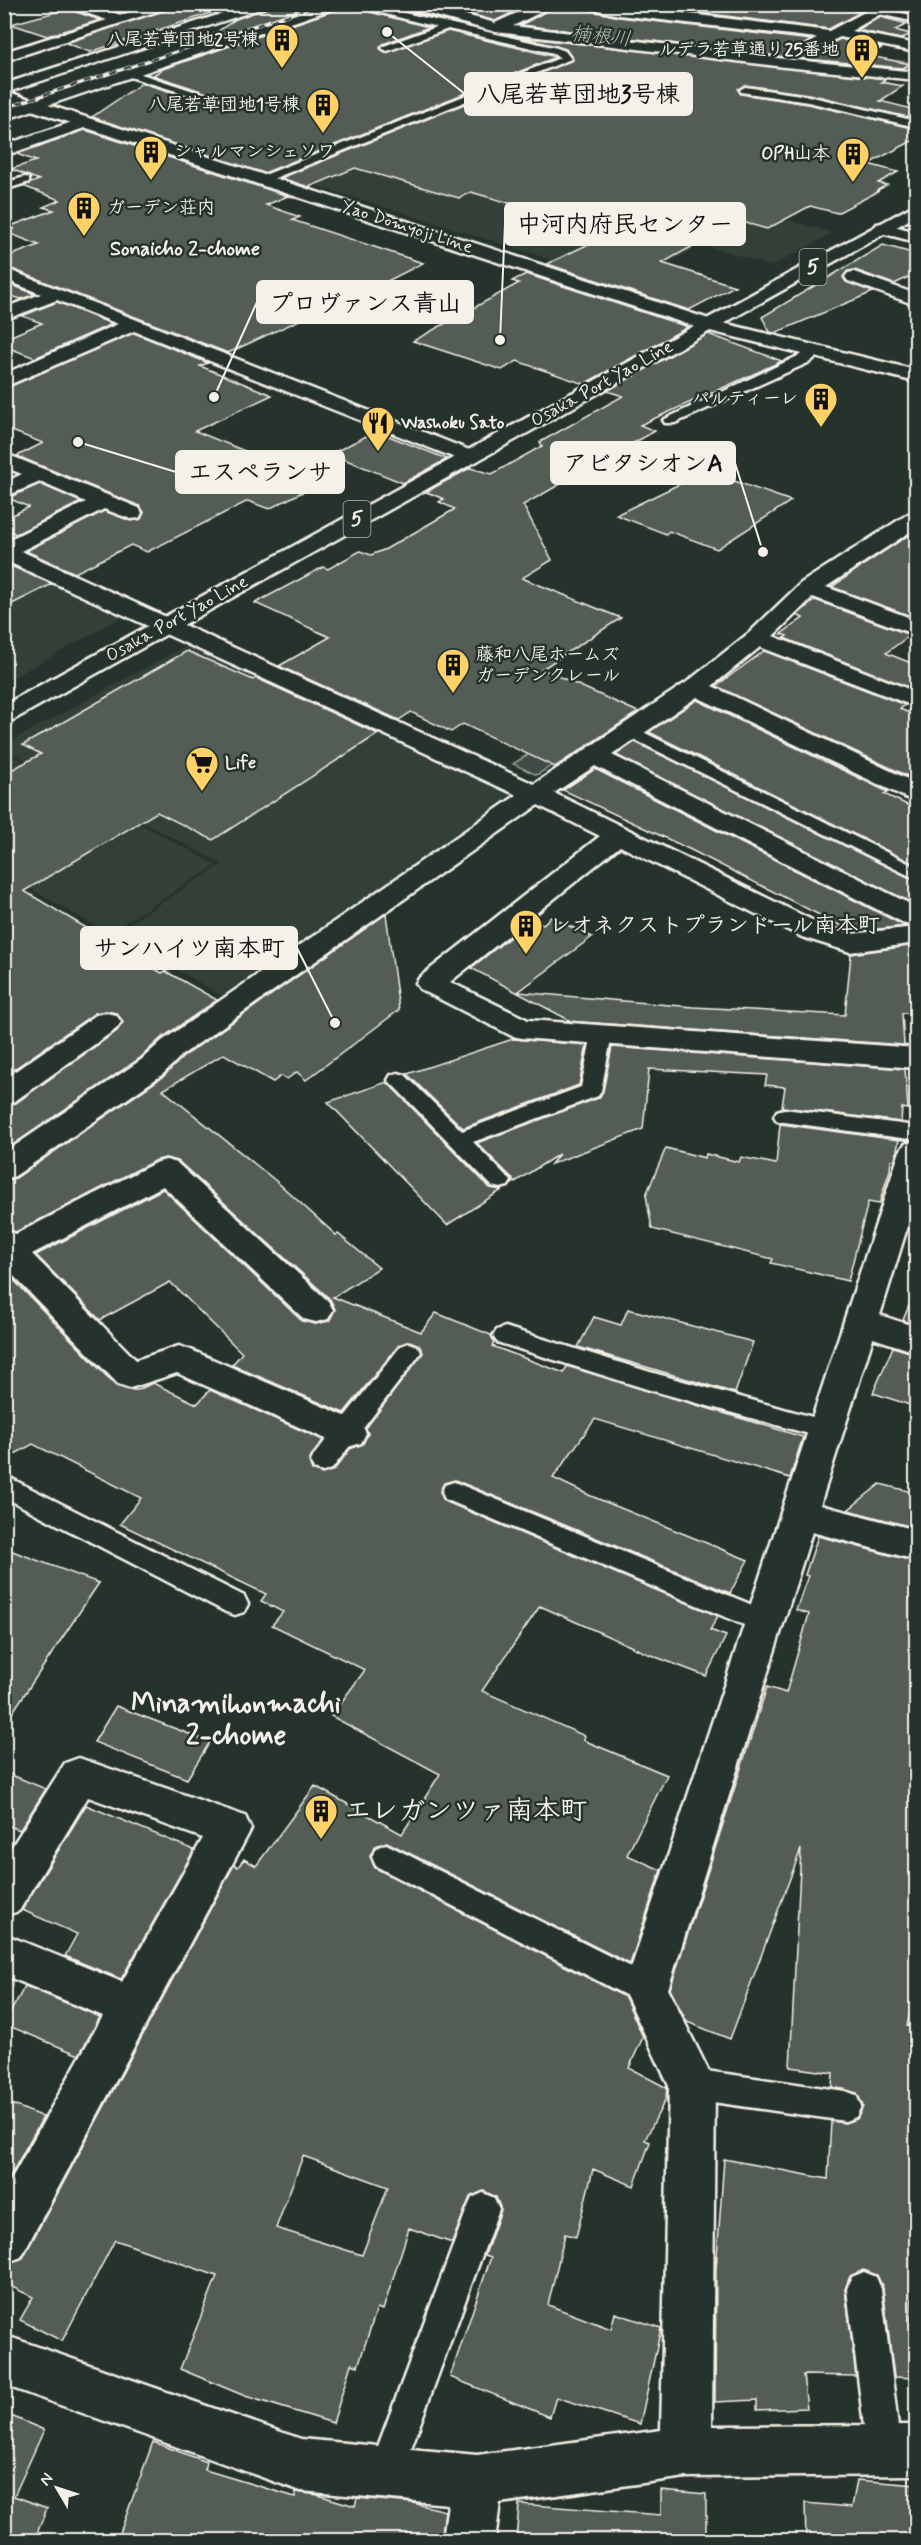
<svg xmlns="http://www.w3.org/2000/svg" width="921" height="2545" font-family="Mynerve,'Klee One',sans-serif">
  <rect width="100%" height="100%" fill="#26332d"/>
  <filter id="ink" filterUnits="userSpaceOnUse"><feTurbulence type="fractalNoise" baseFrequency=".0167" numOctaves="2"/><feDisplacementMap in="SourceGraphic" scale="12" xChannelSelector="R" yChannelSelector="G"/><feConvolveMatrix kernelMatrix="1 2 1 2 8 2 1 2 1" color-interpolation-filters="sRGB"/></filter>
  <g filter="url(#ink)">
    <g fill="#333f39">
      <path d="M613 63 739 91 805 101 643 179 833 233 772 266 708 246 697 247 660 268 613 279 292 178Z"/>
      <path d="M5 563 124 616 5 682Z"/>
      <path d="M191 643 513 793 515 800 226 998 113 934 222 864 5 749 4 745Z"/>
      <path d="M5 751 217 865 108 933 5 874Z"/>
    </g>
    <path fill="#414b45" stroke="#9a9e96" stroke-width="1.5" d="M560 734 584 745 537 775 513 764Z"/>
    <g fill="none" stroke-linecap="round" stroke-linejoin="round">
      <path fill="#676f68" fill-rule="evenodd" d="M418 4H457L508 17 916 62V82L508 37 426 16Z"/>
    </g>
    <g fill="#525c55" stroke="#f4f1e8" stroke-width="1.5" fill-rule="evenodd">
      <path d="M94 4H147L121 13Z"/>
      <path d="M181 4H213L214 12 90 52 66 43Z"/>
      <path d="M277 4H316L202 42 236 19Z"/>
      <path d="M435 4H530L495 21Z"/>
      <path d="M559 4H581L584 9 619 17 811 40 802 46 810 53 840 39 882 48 865 55 910 64 903 68 785 57 521 25Z"/>
      <path d="M632 4H831L861 12 829 29Z"/>
      <path d="M347 6 429 27 383 44 380 48 386 53 448 31 556 57 264 173 92 117 142 83 208 103 218 101 219 97 153 75 163 69Z"/>
      <path d="M67 9 100 20 47 36 11 24Z"/>
      <path d="M880 17 908 24 895 30 911 34 901 39 857 30Z"/>
      <path d="M520 37 886 79 881 82 903 86 880 101 916 110V119L808 94 745 85 738 89 741 94 808 104 916 129V139L868 164 898 172 878 183 887 185 876 191H879L837 213 810 206 767 229 739 221 662 263 735 286 689 310 547 264 612 233 471 192 459 198 355 168 309 187 281 178 573 60 566 49Z"/>
      <path d="M85 130 288 196 266 205 300 217 292 220 423 263 325 313 319 311 228 353 4 266V258L39 245 6 232 14 229 8 227 54 210 43 207 60 200 23 186 39 180 11 169 36 161 17 154Z"/>
      <path d="M883 245 916 254V274L894 284 855 270 848 271 843 277 846 282 873 292 775 333 770 332 762 317Z"/>
      <path d="M526 274 682 325 688 327 584 384 517 361 502 370 413 341 519 283 512 281Z"/>
      <path d="M4 282 35 294 21 299 4 294Z"/>
      <path d="M57 302 112 324 35 358 4 346V339L42 323 22 316Z"/>
      <path d="M134 333 208 363 200 366 272 395 195 431 322 482 269 509 248 501 147 552 131 545 75 573 26 551 104 511 131 521 141 519 144 512 140 506 17 456 43 443 4 428V389Z"/>
      <path d="M708 334 782 361 640 425 655 431 523 505 552 560 522 578 621 618 542 669 638 712 555 767 463 724 451 732 411 712 399 720 279 666 330 637 255 603 323 567 328 569 360 551 371 555 386 549 455 509 439 502 444 499 426 492 470 468 492 474 542 446 540 442 623 396 607 391Z"/>
      <path d="M376 431 447 459 403 483 331 454Z"/>
      <path d="M706 471 791 501 717 549 669 531 666 534 616 515Z"/>
      <path d="M40 484 81 502 16 534 4 528V519L29 507 8 498Z"/>
      <path d="M916 530V618L832 587 855 571Z"/>
      <path d="M4 563 52 584 4 608Z"/>
      <path d="M815 600 910 635 886 653 916 665V690L784 638 787 636 781 634 803 618 797 615Z"/>
      <path d="M187 651 253 680 256 678 378 734 213 840 157 812 24 891 162 973 165 971 217 1000 160 1039 140 1058 8 1148 4 1145V1106L16 1103 117 1031 123 1022 116 1013 106 1011 95 1013 4 1076V774L41 754 23 745Z"/>
      <path d="M764 651 905 705 900 709 916 716V773L910 777 716 686Z"/>
      <path d="M697 700 888 792 884 794 916 809V865L649 732Z"/>
      <path d="M635 742 916 881V905L616 755Z"/>
      <path d="M595 769 905 926 853 932 689 849 563 790Z"/>
      <path d="M386 914 399 1010 306 1080 297 1072 287 1079 281 1076 273 1082 224 1054 163 1090 276 1181 336 1235 338 1234 379 1268 333 1297 421 1332 436 1313 491 1335 494 1342 492 1346 564 1373 567 1366 803 1437 790 1478 595 1419 553 1478 591 1496 748 1560 730 1593 455 1480 444 1483 440 1491 444 1501 718 1616 710 1630 726 1636 706 1676 648 1654 540 1606 482 1691 585 1736 583 1740 667 1775 627 1855 661 1870 630 1964 387 1842 375 1846 370 1856 375 1868 625 1997 643 2037 629 2068 667 2088 666 2098 645 2140 650 2142 634 2186 593 2169 576 2237 565 2234 548 2305 611 2329 615 2313 661 2328 640 2424 556 2397 550 2417 450 2377 491 2257 485 2255 501 2210 496 2197 484 2191 470 2197 452 2243 409 2228 383 2310 377 2308 358 2366 351 2364 333 2423 245 2396 180 2369 217 2276 115 2240 62 2341 20 2320 33 2297 4 2283V2266L23 2258 234 1865 238 1867 244 1859 256 1866 315 1786 402 1834 440 1774 331 1716 365 1670 272 1625 283 1612 261 1601 266 1594 120 1524 141 1498 33 1444 4 1460V1270L116 1386 129 1390H138L153 1383 197 1404 210 1390 323 1440 309 1461 312 1470 322 1474 334 1470 350 1449 363 1444 368 1434 366 1428 423 1353 419 1345 410 1341 399 1345 344 1413 232 1365 242 1353 170 1282 100 1320 36 1255 163 1189 302 1321 315 1324 329 1321 335 1309 330 1299 178 1161 165 1158 154 1161 16 1232 4 1228V1181L16 1178 164 1076 183 1057ZM303 2156 388 2187 362 2255 276 2228Z"/>
      <path d="M551 917 592 937 518 992 693 1007 845 1015 851 954 916 945V1014L902 1013 904 1045 567 1021 569 1020 471 968 533 919 543 924Z"/>
      <path d="M513 1039 587 1045 579 1085 463 1128 407 1074Z"/>
      <path d="M612 1047 905 1069 908 1109 902 1108 901 1122 782 1107 785 1087 765 1085 767 1075 649 1069 643 1129 551 1164 559 1154 512 1184 513 1179 477 1143 599 1098 603 1091Z"/>
      <path d="M387 1082 490 1188 502 1190 447 1225 328 1102Z"/>
      <path d="M780 1124 899 1140 895 1160H891L890 1170 879 1204 868 1202 848 1281 771 1263 773 1259 652 1229 646 1195 666 1148 705 1158 706 1154 739 1162 741 1157 776 1164Z"/>
      <path d="M915 1291H916V1325L903 1320Z"/>
      <path d="M628 1309 753 1342 735 1393 578 1347 594 1317 621 1325Z"/>
      <path d="M893 1347 916 1354V1407L873 1393Z"/>
      <path d="M880 1484 916 1493V1528L848 1510Z"/>
      <path d="M818 1536 916 1562V1982L907 2026 916 2027V2242L910 2321H916V2378L894 2377 883 2288 877 2275 863 2270 850 2276 845 2289 856 2376 803 2375 807 2408 757 2410V2400L715 2402 716 2270 724 2159 828 2179 831 2121 845 2123 857 2119 863 2107 857 2093 832 2087 833 2073 790 2067 801 1849 730 2039 687 2022 670 1989 767 1687 786 1693 809 1614 796 1610 808 1576 805 1575Z"/>
      <path d="M4 1548 99 1583 4 1725Z"/>
      <path d="M116 1706 210 1742 187 1779 94 1742Z"/>
      <path d="M4 1772 46 1789 20 1830 4 1824Z"/>
      <path d="M86 1805 194 1850 121 1979 65 1956 77 1934 22 1910Z"/>
      <path d="M25 1986 100 2017 79 2055 4 2024Z"/>
      <path d="M4 2101 43 2117 4 2187Z"/>
      <path d="M4 2413 44 2430 14 2496 47 2508 34 2541H4Z"/>
      <path d="M153 2442 207 2462 205 2470 295 2497 296 2492 318 2495 355 2506 357 2498 413 2503 445 2511 441 2541H117Z"/>
      <path d="M857 2480 916 2485V2541H806L805 2503 852 2507Z"/>
      <path d="M661 2490 706 2494V2541H516L519 2504 661 2515Z"/>
    </g>
    <g fill="none" stroke-linecap="round" stroke-linejoin="round">
      <defs>
        <g id="lane">
          <path d="M346 4H365L557 48 565 51 571 59 265 182H257V178L560 58 554 53 448 29 387 51 382 48 384 46 437 27Z"/>
          <path d="M877 8 916 16V22L874 13 872 11Z"/>
          <path d="M127 72H135L218 99 209 101 127 76Z"/>
          <path d="M745 87 808 96 916 121V127L808 102 741 92 740 90Z"/>
          <path d="M25 177 29 178V182L4 190V183Z"/>
          <path d="M817 347 823 351 810 362 675 423H665L663 420Z"/>
          <path d="M631 726 916 867V879L625 735 623 731 625 727Z"/>
          <path d="M602 1028 609 1029 612 1034 601 1091 598 1096 473 1142 511 1181 508 1186 500 1188 492 1186 388 1080 391 1075 398 1073 405 1075 462 1131 581 1087 592 1034 595 1029Z"/>
          <path d="M784 1109 916 1126V1140L777 1121 774 1116 777 1111Z"/>
          <path d="M505 1327 650 1372 827 1421 836 1423 839 1430 836 1437 827 1439 650 1390 497 1342 493 1336 497 1330Z"/>
          <path d="M409 1343 417 1346 421 1352 417 1358 332 1469 323 1472 314 1469 311 1462 314 1455 401 1346Z"/>
          <path d="M4 1475 244 1596 248 1604 244 1612 235 1615 226 1612 4 1497Z"/>
          <path d="M454 1482 774 1614 778 1622 774 1630 765 1633 756 1630 445 1499 442 1492 445 1485Z"/>
          <path d="M386 1844 657 1980 661 1990 657 2000 646 2004 635 2000 376 1866 372 1857 376 1848Z"/>
          <path d="M692 2069 845 2091 856 2095 861 2106 856 2117 845 2121 692 2099 681 2095 677 2084 681 2073Z"/>
          <path d="M483 2193 494 2198 499 2209 402 2473 397 2485 385 2490 373 2485 368 2473 467 2209 472 2198Z"/>
          <path d="M864 2272 876 2277 881 2289 901 2450 896 2462 884 2467 872 2462 867 2450 847 2289 852 2277Z"/>
        </g>
        <g id="street">
          <path d="M60 4H84L121 15 156 4H179L4 61V52L107 20Z"/>
          <path d="M325 4H347L4 120V110Z"/>
          <path d="M400 4H425L495 23 537 4H557L513 26 785 59 916 72V80L785 67 496 32 402 7Z"/>
          <path d="M583 4H609L829 31 880 4H898L851 31 916 44V52L840 37 811 51 804 47 817 38 619 15 585 7Z"/>
          <path d="M84 118 90 120 92 123 90 126 4 156V145Z"/>
          <path d="M883 223 916 232V242L877 232 874 228 877 224Z"/>
          <path d="M4 268 477 453 480 457 477 461 470 463 463 461 134 331 4 387V374L118 324 57 300 4 320V308L41 294 4 279Z"/>
          <path d="M854 272 916 294V305L848 281 845 277 848 273Z"/>
          <path d="M4 453 139 508 142 513 139 518 131 519 104 509 21 551 534 784 687 682 749 633 801 583 908 514 916 513V528L826 587 916 620V635L813 597 773 636 916 692V707L760 647 712 686 916 783V801L907 798 697 697 612 755 916 907V926L906 924 595 766 554 793 822 925 851 934 916 927V943L850 952 802 937 620 846 450 982 528 1020 916 1048V1068L522 1038 512 1036 420 989 416 983 420 977 600 836 538 805 182 1055 163 1074 15 1176 4 1179V1153L141 1060 162 1041 517 795 4 560V542L86 502 40 482 4 497V483L22 474 4 467Z"/>
          <path d="M106 1013 116 1015 121 1022 116 1029 15 1101 4 1104V1079L96 1015Z"/>
          <path d="M916 1140V1199L880 1315 916 1327V1352L873 1338 820 1505 916 1530V1560L812 1532 668 1989 715 2084 712 2426 916 2425V2475L686 2477 500 2503 495 2540H443L448 2504 301 2491 4 2385V2335L301 2439 477 2455 661 2430 669 2086 624 1990 900 1151 905 1144Z"/>
          <path d="M166 1160 177 1163 328 1301 333 1310 328 1319 316 1322 304 1319 163 1186 32 1254 136 1360 179 1346 191 1350 361 1423 366 1433 361 1443 348 1447 335 1443 177 1373 130 1388 118 1384 4 1266V1230L16 1234 155 1163Z"/>
          <path d="M79 1758 245 1816 251 1829 21 2257 4 2264V2192L103 2016 4 1975V1934L122 1982 203 1838 88 1797 19 1911 4 1916V1859L65 1763Z"/>
        </g>
        <path id="secondary" d="M252 4H275L8 92 715 321 916 370V382L702 329 4 101V84Z"/>
        <path id="primary" d="M916 204V216L13 720 4 722V705Z"/>
      </defs>
      <use href="#lane" stroke="#f4f1e8" stroke-width="5"/>
      <use href="#street" stroke="#f4f1e8" stroke-width="5"/>
      <use href="#secondary" stroke="#f4f1e8" stroke-width="5"/>
      <use href="#primary" stroke="#f4f1e8" stroke-width="5"/>
      <use href="#lane" fill="#26332d" fill-rule="evenodd"/>
      <use href="#street" fill="#26332d" fill-rule="evenodd"/>
      <use href="#secondary" fill="#26332d" fill-rule="evenodd"/>
      <use href="#primary" fill="#26332d" fill-rule="evenodd"/>
      <defs>
        <path id="rail" d="M4 108 322 4"/>
      </defs>
      <use href="#rail" stroke="#f4f1e8" stroke-width="3"/>
      <use href="#rail" stroke="#26332d" stroke-width="2" stroke-dasharray="7" stroke-linecap="butt"/>
    </g>
  </g>
  <defs>
    <symbol id="building-pin" viewBox="-11 -11 22 30"><path d="M0 17L-7.5 6A9.5 9.5 0 1 1 7.5 6Z" fill="#ffd166" stroke="#26332d"/><path d="M-4-6H4V6H1V3H-1V6H-4ZM-2.5-4.3h1.7v1.8h-1.7ZM.8-4.3h1.7v1.8H.8ZM-2.5-1h1.7V.8h-1.7ZM.8-1h1.7V.8H.8Z" fill="#111"/></symbol>
    <symbol id="restaurant-pin" viewBox="-11 -11 22 30"><path d="M0 17L-7.5 6A9.5 9.5 0 1 1 7.5 6Z" fill="#ffd166" stroke="#26332d"/><path d="M-5-6h1v4h1v-4h1v4h1v-4h1v5L-1.5 .5V6h-2V.5L-5-1ZM5-6V6H3V1.5H1.5Q1.5-4 5-6Z" fill="#111"/></symbol>
    <symbol id="supermarket-pin" viewBox="-11 -11 22 30"><path d="M0 17L-7.5 6A9.5 9.5 0 1 1 7.5 6Z" fill="#ffd166" stroke="#26332d"/><path d="M-6-5.5h2.5l.6 2H6L4.5 2H-2.5L-4.4-4H-6ZM-1.5 3.2a1.3 1.3 0 1 0 .1 0ZM3 3.2a1.3 1.3 0 1 0 .1 0Z" fill="#111"/></symbol>
  </defs>
  <g fill-rule="evenodd">
    <use href="#building-pin" x="263" y="21" width="38" height="52"/>
    <use href="#building-pin" x="843" y="31" width="38" height="52"/>
    <use href="#building-pin" x="304" y="86" width="38" height="52"/>
    <use href="#building-pin" x="132" y="133" width="38" height="52"/>
    <use href="#building-pin" x="834" y="135" width="38" height="52"/>
    <use href="#building-pin" x="65" y="189" width="38" height="52"/>
    <use href="#building-pin" x="802" y="380" width="38" height="52"/>
    <use href="#restaurant-pin" x="359" y="404" width="38" height="52"/>
    <use href="#building-pin" x="434" y="646" width="38" height="52"/>
    <use href="#supermarket-pin" x="183" y="744" width="38" height="52"/>
    <use href="#building-pin" x="507" y="907" width="38" height="52"/>
    <use href="#building-pin" x="302" y="1792" width="38" height="52"/>
  </g>
  <g text-anchor="middle" dominant-baseline="central" stroke-width="5" stroke-linejoin="round" paint-order="stroke">
    <g font-size="18" font-weight="bold" fill="#f4f1e8" stroke="#26332d" text-anchor="end">
      <text x="259" y="40">八尾若草団地2号棟</text>
      <text x="839" y="50">ルデラ若草通り25番地</text>
      <text x="300" y="105">八尾若草団地1号棟</text>
      <text x="174" y="152" text-anchor="start">シャルマンシェソワ</text>
      <text x="830" y="154">OPH山本</text>
      <text x="107" y="208" text-anchor="start">ガーデン荘内</text>
      <text x="798" y="399">パルティーレ</text>
      <text x="401" y="423" text-anchor="start">Washoku Sato</text>
      <text x="476" y="655" text-anchor="start">藤和八尾ホームズ<tspan x="476" dy="21">ガーデンクレール</tspan></text>
      <text x="225" y="763" text-anchor="start">Life</text>
    </g>
    <g font-size="18" fill="#f4f1e8" stroke="#26332d">
      <text transform="translate(407 227) rotate(18)">Yao Domyoji Line</text>
      <text transform="translate(602 384) rotate(-29)">Osaka Port Yao Line</text>
      <text transform="translate(177 619) rotate(-29)">Osaka Port Yao Line</text>
    </g>
    <g font-size="20" font-style="italic" fill="#bcbdb5" stroke="#26332d">
      <text transform="translate(601 37) rotate(6)">楠根川</text>
    </g>
    <g font-size="20" font-weight="bold" fill="#f4f1e8" stroke="#26332d">
      <text x="185" y="249">Sonaicho 2-chome</text>
    </g>
    <g fill="#26332d" stroke="#b6b8b0" stroke-width="1.5">
      <rect x="799.5" y="249" width="27" height="36" rx="4.5"/>
      <rect x="343.5" y="501" width="27" height="36" rx="4.5"/>
    </g>
    <g font-size="21" font-weight="bold" fill="#f4f1e8">
      <text x="813" y="267">5</text>
      <text x="357" y="519">5</text>
    </g>
    <g font-size="22" font-weight="bold" fill="#f4f1e8" stroke="#26332d" text-anchor="start">
      <text x="549" y="926">レオネクストプランドール南本町</text>
    </g>
    <g font-size="27" font-weight="bold" fill="#f4f1e8" stroke="#26332d" text-anchor="start">
      <text x="344" y="1811">エレガンツァ南本町</text>
    </g>
    <g font-size="28" font-weight="bold" fill="#f4f1e8" stroke="#26332d">
      <text x="236" y="1704">Minamihonmachi<tspan x="236" dy="32">2-chome</tspan></text>
    </g>
  </g>
  <path fill="none" stroke="#f4f1e8" stroke-width="2" d="M387 32L465 94M500 340L505 224M214 397L257 302M763 552L735 463M78 442L176 472M335 1023L297 948"/>
  <g fill="#f4f1e8" stroke="#26332d" stroke-width="2">
    <circle cx="387" cy="32" r="6"/>
    <circle cx="500" cy="340" r="6"/>
    <circle cx="214" cy="397" r="6"/>
    <circle cx="763" cy="552" r="6"/>
    <circle cx="78" cy="442" r="6"/>
    <circle cx="335" cy="1023" r="6"/>
  </g>
  <g fill="#f4f1e8" stroke="#f4f1e8" stroke-width="2">
    <rect x="465" y="73" width="227" height="42" rx="6"/>
    <rect x="505" y="203" width="240" height="42" rx="6"/>
    <rect x="257" y="281" width="216" height="42" rx="6"/>
    <rect x="551" y="442" width="184" height="42" rx="6"/>
    <rect x="176" y="451" width="168" height="42" rx="6"/>
    <rect x="81" y="927" width="216" height="42" rx="6"/>
  </g>
  <g font-size="24" text-anchor="middle" font-weight="bold" fill="#111">
    <text x="578" y="102">八尾若草団地3号棟</text>
    <text x="625" y="232">中河内府民センター</text>
    <text x="365" y="311">プロヴァンス青山</text>
    <text x="643" y="471">アビタシオンA</text>
    <text x="260" y="480">エスペランサ</text>
    <text x="189" y="956">サンハイツ南本町</text>
  </g>
  <rect width="921" height="2545" fill="none" stroke="#26332d" stroke-width="24"/>
  <rect x="12" y="12" width="897" height="2521" fill="none" stroke="#f4f1e8" stroke-width="2" filter="url(#ink)"/>
  <g transform="translate(57 2488) rotate(309)" stroke="#26332d" stroke-width="4.5" paint-order="stroke">
  <path d="M0-4.5L10 22L0 15L-10 22Z" fill="#f4f1e8"/>
  <text y="-9" font-size="16" font-weight="bold" text-anchor="middle" fill="#f4f1e8">N</text>
  </g>
</svg>
